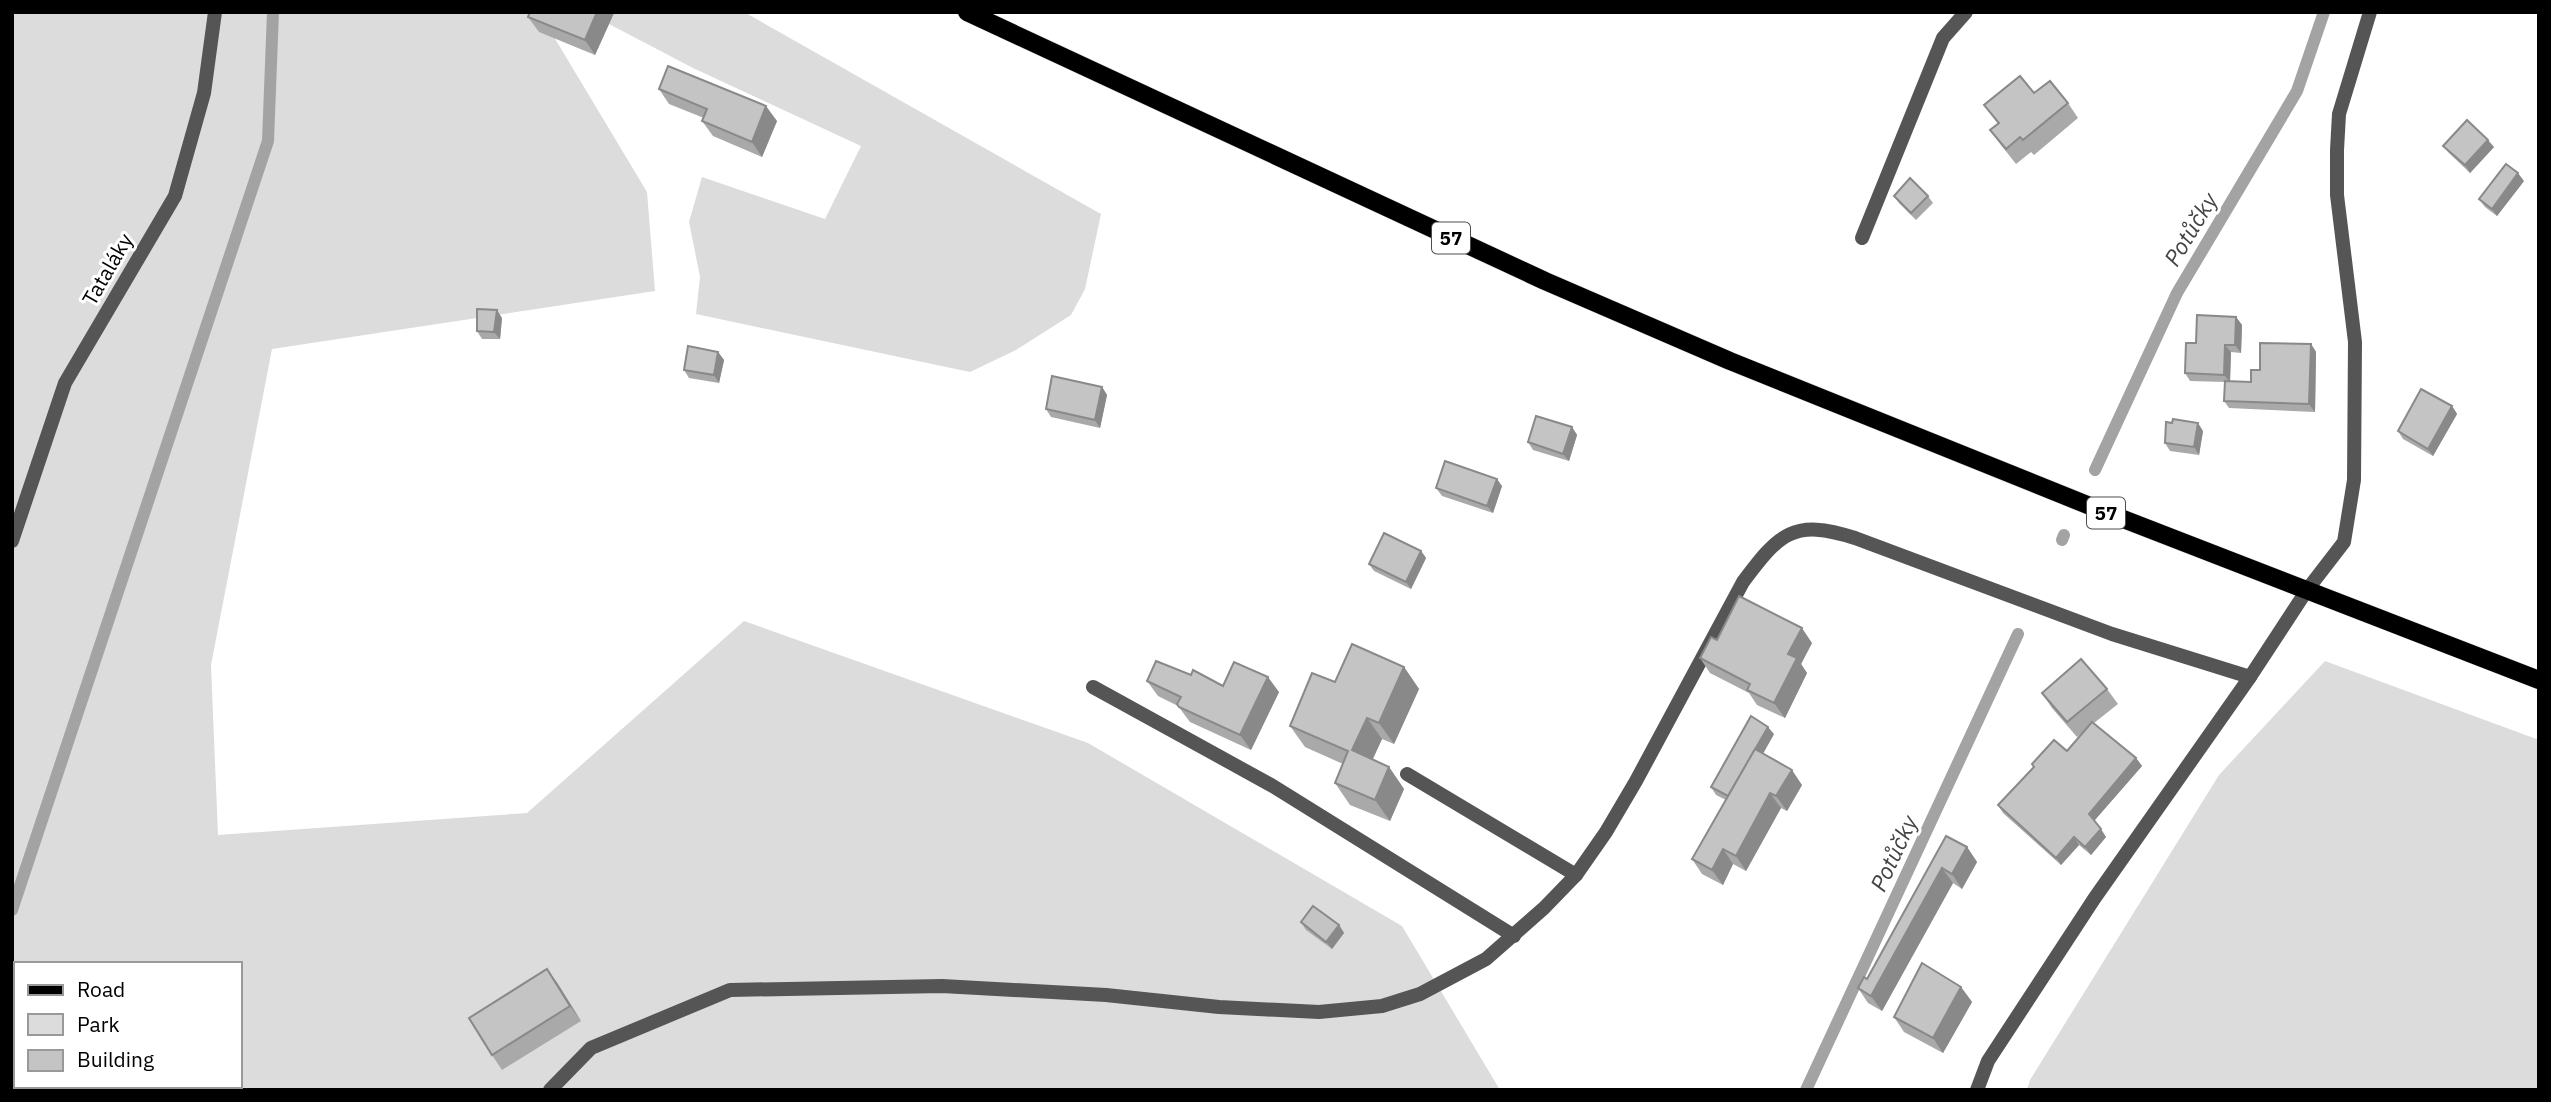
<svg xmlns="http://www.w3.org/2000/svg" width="2551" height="1102" font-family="'IBM Plex Sans',sans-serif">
  <rect width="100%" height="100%" fill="#fff"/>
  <g fill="#dcdcdc" fill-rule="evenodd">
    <path d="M12 12H539L647 192 655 291 272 349 211 665 218 835 527 813 744 621 1088 743 1402 926 1500 1090H12ZM16 964H240V1086H16Z"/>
    <path d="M598 12H744L1101 214 1085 289 1071 315 1016 350 970 372 696 314 700 277 689 222 702 177 825 219 861 146 693 68 609 24Z"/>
    <path d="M2325 661 2539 740V1090H2027L2030 1080 2219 775Z"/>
  </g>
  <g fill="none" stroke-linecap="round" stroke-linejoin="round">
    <g stroke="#a3a3a3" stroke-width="12">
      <path d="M2095 470 2177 293 2297 91 2324 12"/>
      <path d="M2062 540 2064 535"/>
      <path d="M12 910 268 141 273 12"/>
      <path d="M1806 1090 2018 634"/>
    </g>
    <defs>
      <path id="primary" d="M967 12 1545 281 1730 361 2105 512 2539 680"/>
    </defs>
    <use href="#primary" stroke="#dbdbdb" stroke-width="19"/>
    <g stroke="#555" stroke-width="14">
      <path d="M12 541 65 383 175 196 204 93 215 12"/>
      <path d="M550 1090 591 1048 730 990 942 986 1106 995 1219 1007 1319 1012 1382 1006 1420 994 1486 959 1544 908 1576 875 1606 832 1636 781 1743 582C1779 534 1793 518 1855 538L2112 634 2250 677"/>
    </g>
    <g stroke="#555" stroke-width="14">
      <path d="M1862 238 1943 38 1966 12"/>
      <path d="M1093 687 1271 785 1514 936"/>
      <path d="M1407 774 1576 875"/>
      <path d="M1977 1090 1988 1061 2094 899 2250 677 2307 590 2344 542 2354 480 2355 342 2337 195V150L2339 114 2370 12"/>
    </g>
    <use href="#primary" stroke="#000" stroke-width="18"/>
  </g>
  <g fill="#a9a9a9">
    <path d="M614 13 595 55 539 32 528 17Z"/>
    <path d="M659 89 777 121 762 157 713 136 702 121 704 118 669 104Z"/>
    <path d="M2034 93 2068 103 2078 118 2034 155 2031 152 2016 164 2001 145 1990 130 1998 124 1984 105Z"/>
    <path d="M2443 146 2494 147 2470 173 2449 153Z"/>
    <path d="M2524 181 2497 216 2485 207 2479 199Z"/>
    <path d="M1894 196H1928L1933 203 1916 220 1899 203Z"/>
    <path d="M2236 317 2242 325 2241 353 2231 352 2230 381 2251 382 2260 370 2311 344 2316 352 2315 412 2229 408 2224 401 2225 382 2190 381 2185 373 2196 343Z"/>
    <path d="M502 318 500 339H482L477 331Z"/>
    <path d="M718 352 724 360 719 383 689 378 684 370Z"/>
    <path d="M1102 387 1107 395 1100 428 1051 417 1046 409Z"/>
    <path d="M2452 406 2457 414 2433 456 2403 439 2398 431Z"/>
    <path d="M1572 427 1577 435 1569 461 1533 450 1528 442Z"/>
    <path d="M2203 431 2199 455 2170 451 2165 443Z"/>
    <path d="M1502 486 1493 513 1442 496 1436 488Z"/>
    <path d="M1421 551 1426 558 1411 589 1374 571 1369 564Z"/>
    <path d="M1717 640 1812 643 1801 664 1807 673 1785 718 1757 705 1749 693 1710 673 1700 658Z"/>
    <path d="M1404 667 1419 689 1394 744 1382 739 1373 759 1389 767 1404 789 1390 821 1350 805 1335 783 1343 764 1305 747 1290 726 1335 682Z"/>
    <path d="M1191 675 1223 686 1279 692 1251 750 1190 722 1178 706 1158 696 1147 681Z"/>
    <path d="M2107 689 2118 704 2094 723 2136 758 2142 766 2094 821 2106 837 2091 855 2079 845 2061 865 2003 813 1998 805 2067 751 2084 731 2077 737 2052 708 2042 693Z"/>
    <path d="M1774 734 1763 754 1802 785 1787 811 1781 808 1746 871 1733 864 1723 885 1702 874 1692 859 1726 800 1716 795 1711 787Z"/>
    <path d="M1946 836 1967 847 1977 862 1962 889 1953 883 1882 1011 1868 1003 1858 988 1867 979Z"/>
    <path d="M1301 922 1339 925 1344 933 1332 949 1306 930Z"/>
    <path d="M547 969 581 1021 502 1070 492 1055Z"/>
    <path d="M1961 987 1972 1002 1943 1053 1904 1032 1894 1017Z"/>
  </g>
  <g fill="#898989">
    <path d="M597 12 614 13 595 55 585 40Z"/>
    <path d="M766 106 777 121 762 157 752 142Z"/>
    <path d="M2488 140 2494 147 2470 173 2465 165Z"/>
    <path d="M2518 173 2524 181 2497 216 2492 209Z"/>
    <path d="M497 310 502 318 500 339 494 332Z"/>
    <path d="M2236 317 2242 325 2241 353 2235 345Z"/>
    <path d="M2311 344 2316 352 2315 412 2309 404Z"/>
    <path d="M2225 345 2231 352 2230 382 2224 375Z"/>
    <path d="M718 352 724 360 719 383 714 375Z"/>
    <path d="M1102 387 1107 395 1100 428 1095 420Z"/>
    <path d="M2452 406 2457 414 2433 456 2428 449Z"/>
    <path d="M2198 423 2203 431 2199 455 2194 447Z"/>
    <path d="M1572 427 1577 435 1569 461 1563 454Z"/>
    <path d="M1497 479 1502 486 1493 513 1487 506Z"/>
    <path d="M1421 551 1426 558 1411 589 1406 582Z"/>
    <path d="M1802 628 1812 643 1801 664 1807 673 1785 718 1774 703 1788 654Z"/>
    <path d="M1404 667 1419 689 1394 744 1379 723Z"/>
    <path d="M1268 677 1279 692 1251 750 1240 735Z"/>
    <path d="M1367 718 1382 739 1367 771 1352 750Z"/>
    <path d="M1768 727 1774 734 1734 804 1728 797Z"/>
    <path d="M2136 758 2142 766 2094 821 2089 814Z"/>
    <path d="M1389 767 1404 789 1390 821 1375 800Z"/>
    <path d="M1792 770 1802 785 1787 811 1776 796Z"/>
    <path d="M1770 793 1781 808 1746 871 1736 856Z"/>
    <path d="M2101 829 2106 837 2091 855 2085 847Z"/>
    <path d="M2074 837 2079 845 2061 865 2056 858Z"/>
    <path d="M1967 847 1977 862 1962 889 1952 874Z"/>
    <path d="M1723 849 1733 864 1723 885 1712 870Z"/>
    <path d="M1942 868 1953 883 1882 1011 1871 996Z"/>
    <path d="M1339 925 1344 933 1332 949 1326 942Z"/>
    <path d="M547 969 558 984 581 1021 570 1006Z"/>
    <path d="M1961 987 1972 1002 1943 1053 1933 1038Z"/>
  </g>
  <g fill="#c4c4c4" stroke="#898989" stroke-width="2">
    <path d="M530 12H597L585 40 528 17Z"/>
    <path d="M668 66 766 106 752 142 702 121 707 109 659 89Z"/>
    <path d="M2020 76 2034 93 2050 81 2068 103 2023 140 2020 137 2006 149 1990 130 1999 123 1984 105Z"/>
    <path d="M2467 120 2488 140 2465 165 2443 146Z"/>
    <path d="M2506 164 2518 173 2492 209 2479 199Z"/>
    <path d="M1910 178 1928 196 1911 213 1894 196Z"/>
    <path d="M477 309 497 310 494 332 477 331Z"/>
    <path d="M2197 315 2236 317 2235 345H2225L2224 375 2185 373 2186 343H2196Z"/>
    <path d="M2260 343 2311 344 2309 404 2224 401 2225 381 2251 382V370H2260Z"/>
    <path d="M688 346 718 352 714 375 684 370Z"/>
    <path d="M1052 376 1102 387 1095 420 1046 409Z"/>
    <path d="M2421 389 2452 406 2428 449 2398 431Z"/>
    <path d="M1536 416 1572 427 1563 454 1528 442Z"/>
    <path d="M2173 419 2198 423 2194 447 2165 443 2166 422 2172 423Z"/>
    <path d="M1445 461 1497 479 1487 506 1436 488Z"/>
    <path d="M1384 533 1421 551 1406 582 1369 564Z"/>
    <path d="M1739 596 1802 628 1788 654 1797 658 1774 703 1747 690 1750 684 1700 658 1711 637 1717 640Z"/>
    <path d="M1352 644 1404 667 1379 723 1367 718 1352 750 1389 767 1375 800 1335 783 1348 751 1290 726 1312 673 1335 682Z"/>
    <path d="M2081 659 2107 689 2067 722 2042 693Z"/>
    <path d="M1156 661 1191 675 1193 670 1223 686 1234 662 1268 677 1240 735 1179 707 1177 704 1181 697 1147 681Z"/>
    <path d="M1751 716 1768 727 1728 796 1711 787Z"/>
    <path d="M2092 722 2136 758 2089 814 2101 829 2085 847 2074 837 2056 858 1998 805 2034 767 2032 764 2054 740 2067 751Z"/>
    <path d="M1755 749 1792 770 1776 796 1770 793 1736 856 1723 849 1712 870 1692 859Z"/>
    <path d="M1946 836 1967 847 1952 874 1942 868 1871 996 1858 988 1864 977 1867 979Z"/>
    <path d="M1313 906 1339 925 1326 942 1301 922Z"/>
    <path d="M1922 963 1961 987 1933 1038 1894 1017Z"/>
    <path d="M547 969 570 1006 492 1055 469 1018Z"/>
  </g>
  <g text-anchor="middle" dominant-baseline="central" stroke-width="6" stroke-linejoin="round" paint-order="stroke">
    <g fill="#fff" stroke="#4c4c4c" stroke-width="2">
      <rect x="1432" y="222.5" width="38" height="31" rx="5"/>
      <rect x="2087" y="497.5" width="38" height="31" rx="5"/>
    </g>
    <g font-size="19" font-weight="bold" fill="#000">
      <text x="1451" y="238">57</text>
      <text x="2106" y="513">57</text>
    </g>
    <g font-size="21" fill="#000" stroke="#fff">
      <text transform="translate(107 269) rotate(-60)">Tataláky</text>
    </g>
    <g font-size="23" font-style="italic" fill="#444" stroke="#fff">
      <text transform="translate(2190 229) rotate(-59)">Potůčky</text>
      <text transform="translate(1893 853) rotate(-65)">Potůčky</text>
    </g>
  </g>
  <rect width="2551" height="1102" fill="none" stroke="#000000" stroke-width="28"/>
  <rect x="14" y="962" width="228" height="126" fill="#ffffff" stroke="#999999" stroke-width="2"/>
  <rect x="28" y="985" width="35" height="10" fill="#000000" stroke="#999999" stroke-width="2"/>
  <text x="77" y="997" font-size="21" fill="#000000">Road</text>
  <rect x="28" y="1014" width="35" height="21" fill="#dcdcdc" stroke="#999999" stroke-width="2"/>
  <text x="77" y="1032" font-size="21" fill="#000000">Park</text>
  <rect x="28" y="1050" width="35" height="21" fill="#c4c4c4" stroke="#999999" stroke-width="2"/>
  <text x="77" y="1067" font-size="21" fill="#000000">Building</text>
</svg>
